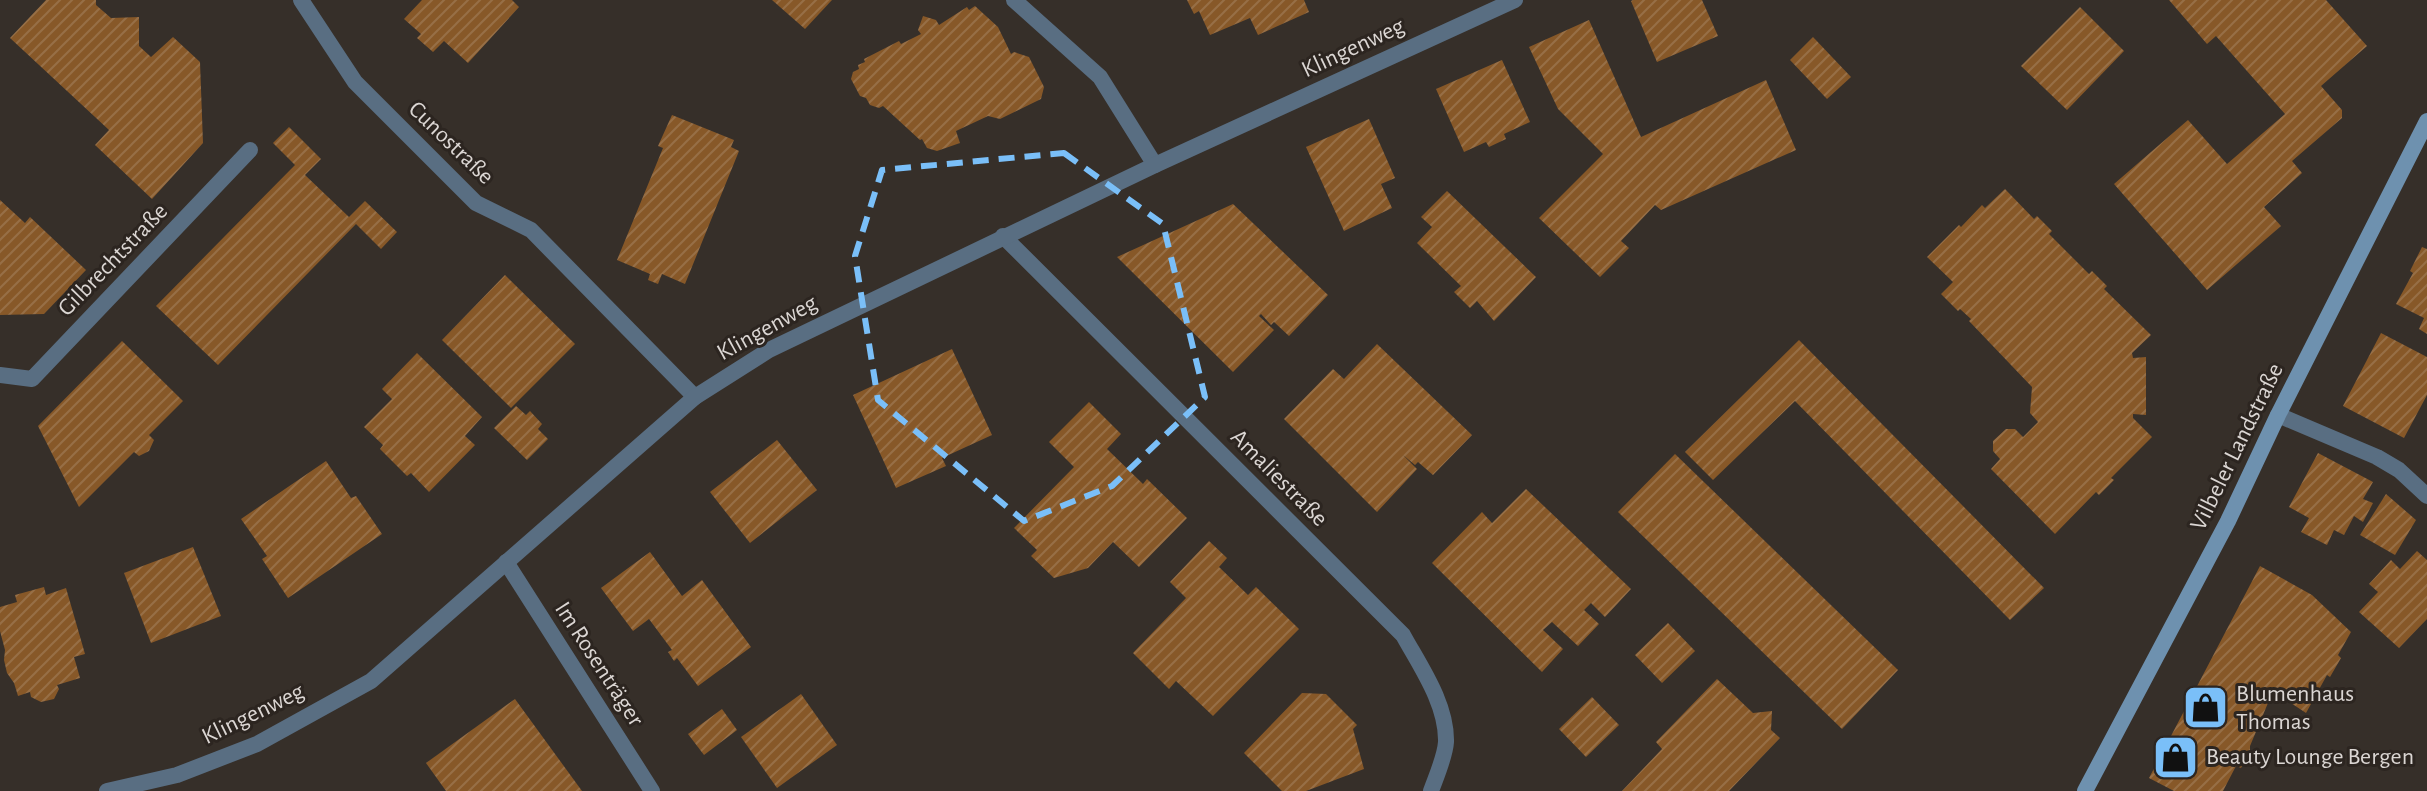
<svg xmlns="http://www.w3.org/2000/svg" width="2427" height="791" font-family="'Alegreya Sans',sans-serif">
  <defs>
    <pattern id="building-hatch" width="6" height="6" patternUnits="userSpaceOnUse" patternTransform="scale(2)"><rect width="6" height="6" fill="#875828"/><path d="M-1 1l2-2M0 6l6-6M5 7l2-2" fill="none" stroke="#976f46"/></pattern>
  </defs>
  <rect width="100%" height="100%" fill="#362f29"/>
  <g fill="url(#building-hatch)">
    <path d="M46 0H96V5L111 18 139 17V46L151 57 173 37 200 62 203 143 152 199 95 145 109 130 10 38Z"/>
    <path d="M422 0H512L519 7 468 63 444 41 433 52 417 38 421 34 404 19Z"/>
    <path d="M772 0H832L805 29Z"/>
    <path d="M1187 0H1304L1309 12 1258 35 1250 18 1210 35 1199 11 1194 14Z"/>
    <path d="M1633 0H1702L1718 36 1657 62 1631 1Z"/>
    <path d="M2169 0H2326L2367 46 2321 86 2342 110V118L2292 161 2302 173 2264 207 2281 226 2207 290 2114 184 2188 120 2227 164 2285 114 2216 36 2207 44Z"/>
    <path d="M975 6 998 27 1011 54 1014 52 1029 57 1044 87 1041 99 1000 119 988 116 956 131 960 143 937 151 927 148 922 139 920 140 883 106 879 108 870 105 866 98 860 96 851 79 853 72 859 69 858 65 865 62 864 59 899 41 901 44 921 34 918 30 923 16 936 20 939 25 967 7 969 10Z"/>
    <path d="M2080 7 2124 51 2067 110 2021 66Z"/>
    <path d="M1589 20 1641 137 1766 80 1796 150 1661 210 1655 205 1621 241 1629 248 1600 277 1539 218 1603 154 1558 109 1529 47Z"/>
    <path d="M1813 37 1851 77 1827 99 1790 60Z"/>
    <path d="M1502 60 1530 122 1504 134 1506 139 1489 147 1486 142 1464 152 1436 89Z"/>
    <path d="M672 115 734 140 731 147 739 151 685 284 662 274 658 284 648 280 650 274 617 260 663 148 658 146Z"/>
    <path d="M1369 119 1395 178 1381 184 1392 208 1344 231 1306 147Z"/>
    <path d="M289 127 321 159 305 175 349 217 365 201 397 232 381 249 356 224 218 365 156 306 295 165 273 143Z"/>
    <path d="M2005 189 2034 219 2037 216 2052 231 2049 234 2089 274 2092 271 2107 286 2104 289 2151 335 2132 353 2133 358 2146 357V415L2133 414V418L2152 437 2111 478 2114 480 2099 495 2096 492 2055 534 1991 469 2000 459 1993 451V441L2006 429H2015L2023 437 2038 422 2030 413 2032 387 1969 321 1971 319 1960 309 1958 311 1941 294 1953 282 1927 257 1959 225 1961 227 1982 205 1985 208Z"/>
    <path d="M1447 191 1536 277 1494 321 1477 301 1470 308 1454 292 1461 286 1417 243 1432 227 1421 217Z"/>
    <path d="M0 200 25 223 30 217 86 270 44 314 0 315Z"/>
    <path d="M1233 204 1328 295 1289 336 1274 322 1271 325 1261 314 1259 316 1274 330 1233 372 1117 257Z"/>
    <path d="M2422 247 2427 249V334L2419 329 2424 318 2396 304 2413 273 2410 271Z"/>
    <path d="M505 275 575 344 511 408 442 340Z"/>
    <path d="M2381 333 2427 357V395L2404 438 2343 406Z"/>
    <path d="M1799 340 2044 588 2010 620 1795 401 1713 480 1685 452Z"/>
    <path d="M122 341 183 401 149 435 154 440 149 451 139 456 134 452 79 507 38 426Z"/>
    <path d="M1377 344 1472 435 1433 475 1418 462 1415 465 1403 455 1417 469 1377 512 1284 419 1333 369 1344 379Z"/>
    <path d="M952 349 992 435 942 458 946 466 896 488 853 395Z"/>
    <path d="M417 353 482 417 465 436 475 445 429 492 411 473 407 476 380 449 383 445 364 427 392 399 382 389Z"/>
    <path d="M1089 402 1121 434 1107 449 1143 484 1147 479 1187 518 1139 567 1113 542 1088 568 1054 578 1031 556 1037 550 1014 528 1074 467 1049 442Z"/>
    <path d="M516 406 526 415 530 411 542 424 538 429 548 439 527 460 494 428Z"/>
    <path d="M777 440 817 490 750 543 710 492Z"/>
    <path d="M2318 453 2373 482 2363 499 2373 503 2363 522 2354 516 2344 535 2334 530 2327 545 2301 532 2309 518 2289 507Z"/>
    <path d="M1675 454 1898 670 1842 729 1618 512Z"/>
    <path d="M326 461 351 498 356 496 382 534 288 598 262 559 267 556 241 519Z"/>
    <path d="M1526 489 1631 589 1605 617 1591 603 1584 610 1599 624 1578 646 1552 622 1543 630 1563 649 1542 672 1432 563 1482 512 1492 523Z"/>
    <path d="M2386 494 2416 520 2395 555 2360 535Z"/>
    <path d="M1209 541 1227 558 1219 567 1248 595 1256 587 1299 629 1213 716 1176 681 1169 689 1133 653 1186 598 1170 582Z"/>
    <path d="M193 547 221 616 151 643 124 573Z"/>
    <path d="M2417 551 2427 560V619L2399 648 2359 612 2378 592 2369 584 2391 560 2400 569Z"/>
    <path d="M650 552 682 596 702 580 751 647 698 686 677 658 674 661 668 652 672 650 649 619 633 631 601 588Z"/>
    <path d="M2260 566 2312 595 2351 632 2338 655 2341 658 2330 677 2327 675 2306 713 2273 691 2250 746V750L2241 768 2236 766 2223 791H2174L2149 778Z"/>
    <path d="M44 587 46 595 66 588 85 654 74 657 80 678 57 685 59 689 54 699 41 702 31 697 30 692 18 696 14 683 7 673 4 660 5 650 0 631V607L17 602 15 595Z"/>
    <path d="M1668 623 1695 651 1662 683 1635 655Z"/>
    <path d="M1717 679 1753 713 1772 711 1771 730 1780 738 1729 791H1622L1662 749 1656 742Z"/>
    <path d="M1302 693 1326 694 1357 725 1353 729 1364 769 1306 791H1282L1244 753Z"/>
    <path d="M801 694 837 745 777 788 741 737Z"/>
    <path d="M1592 697 1619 725 1586 757 1559 729Z"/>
    <path d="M515 699 582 791H446L426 763Z"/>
    <path d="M722 709 737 730 704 755 688 734Z"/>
  </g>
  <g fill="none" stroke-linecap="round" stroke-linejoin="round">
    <g stroke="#596e82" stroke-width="16">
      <path d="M1014 0 1100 77 1155 165"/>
      <path d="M2278 415 2377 457 2399 470 2427 496"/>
    </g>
    <g stroke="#596e82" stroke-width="16">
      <path d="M301 0 355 82 476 203 531 230 695 397"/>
      <path d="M1003 236 1403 635C1420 666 1447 704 1446 742 1445 757 1436 777 1431 791"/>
      <path d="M0 375 32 379 250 150"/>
      <path d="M506 562 652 791"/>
      <path d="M107 791 177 775 257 744 371 681 695 397 769 350 1155 165 1515 0"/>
    </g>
    <path stroke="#6e91af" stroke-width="16" d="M2085 791 2228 521 2278 415 2427 121"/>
  </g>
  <path fill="none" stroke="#7abff8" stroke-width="6" stroke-dasharray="16 10" stroke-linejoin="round" d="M1064 153 1163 224 1205 397 1112 486 1024 521 878 400 855 256 882 170Z"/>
  <defs>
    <symbol id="shop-square" viewBox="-11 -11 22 22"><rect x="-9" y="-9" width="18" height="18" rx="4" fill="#7abff8" stroke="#2c2520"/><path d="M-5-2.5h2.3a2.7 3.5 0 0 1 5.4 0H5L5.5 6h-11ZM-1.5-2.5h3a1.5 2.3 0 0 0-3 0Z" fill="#111"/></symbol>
  </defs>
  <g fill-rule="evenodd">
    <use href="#shop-square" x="2180" y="682" width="51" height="51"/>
    <use href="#shop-square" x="2150" y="732" width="51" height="51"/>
  </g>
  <g text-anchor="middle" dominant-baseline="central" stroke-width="6" stroke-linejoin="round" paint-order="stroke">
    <g font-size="24" fill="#dbd6d3" stroke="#2c2520">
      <text transform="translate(1353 48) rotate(-25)">Klingenweg</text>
      <text transform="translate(451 143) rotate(44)">Cunostraße</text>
      <text transform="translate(113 260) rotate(-46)">Gilbrechtstraße</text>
      <text transform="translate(767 328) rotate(-29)">Klingenweg</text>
      <text transform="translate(2237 447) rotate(-64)">Vilbeler Landstraße</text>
      <text transform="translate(1279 478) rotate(45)">Amaliestraße</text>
      <text transform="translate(599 664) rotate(57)">Im Rosenträger</text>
      <text transform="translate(253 714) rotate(-26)">Klingenweg</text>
    </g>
    <g font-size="24" fill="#dbd6d3" stroke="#2c2520" text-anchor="start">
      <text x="2236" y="694">Blumenhaus<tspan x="2236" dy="28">Thomas</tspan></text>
      <text x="2206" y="757">Beauty Lounge Bergen</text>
    </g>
  </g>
</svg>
